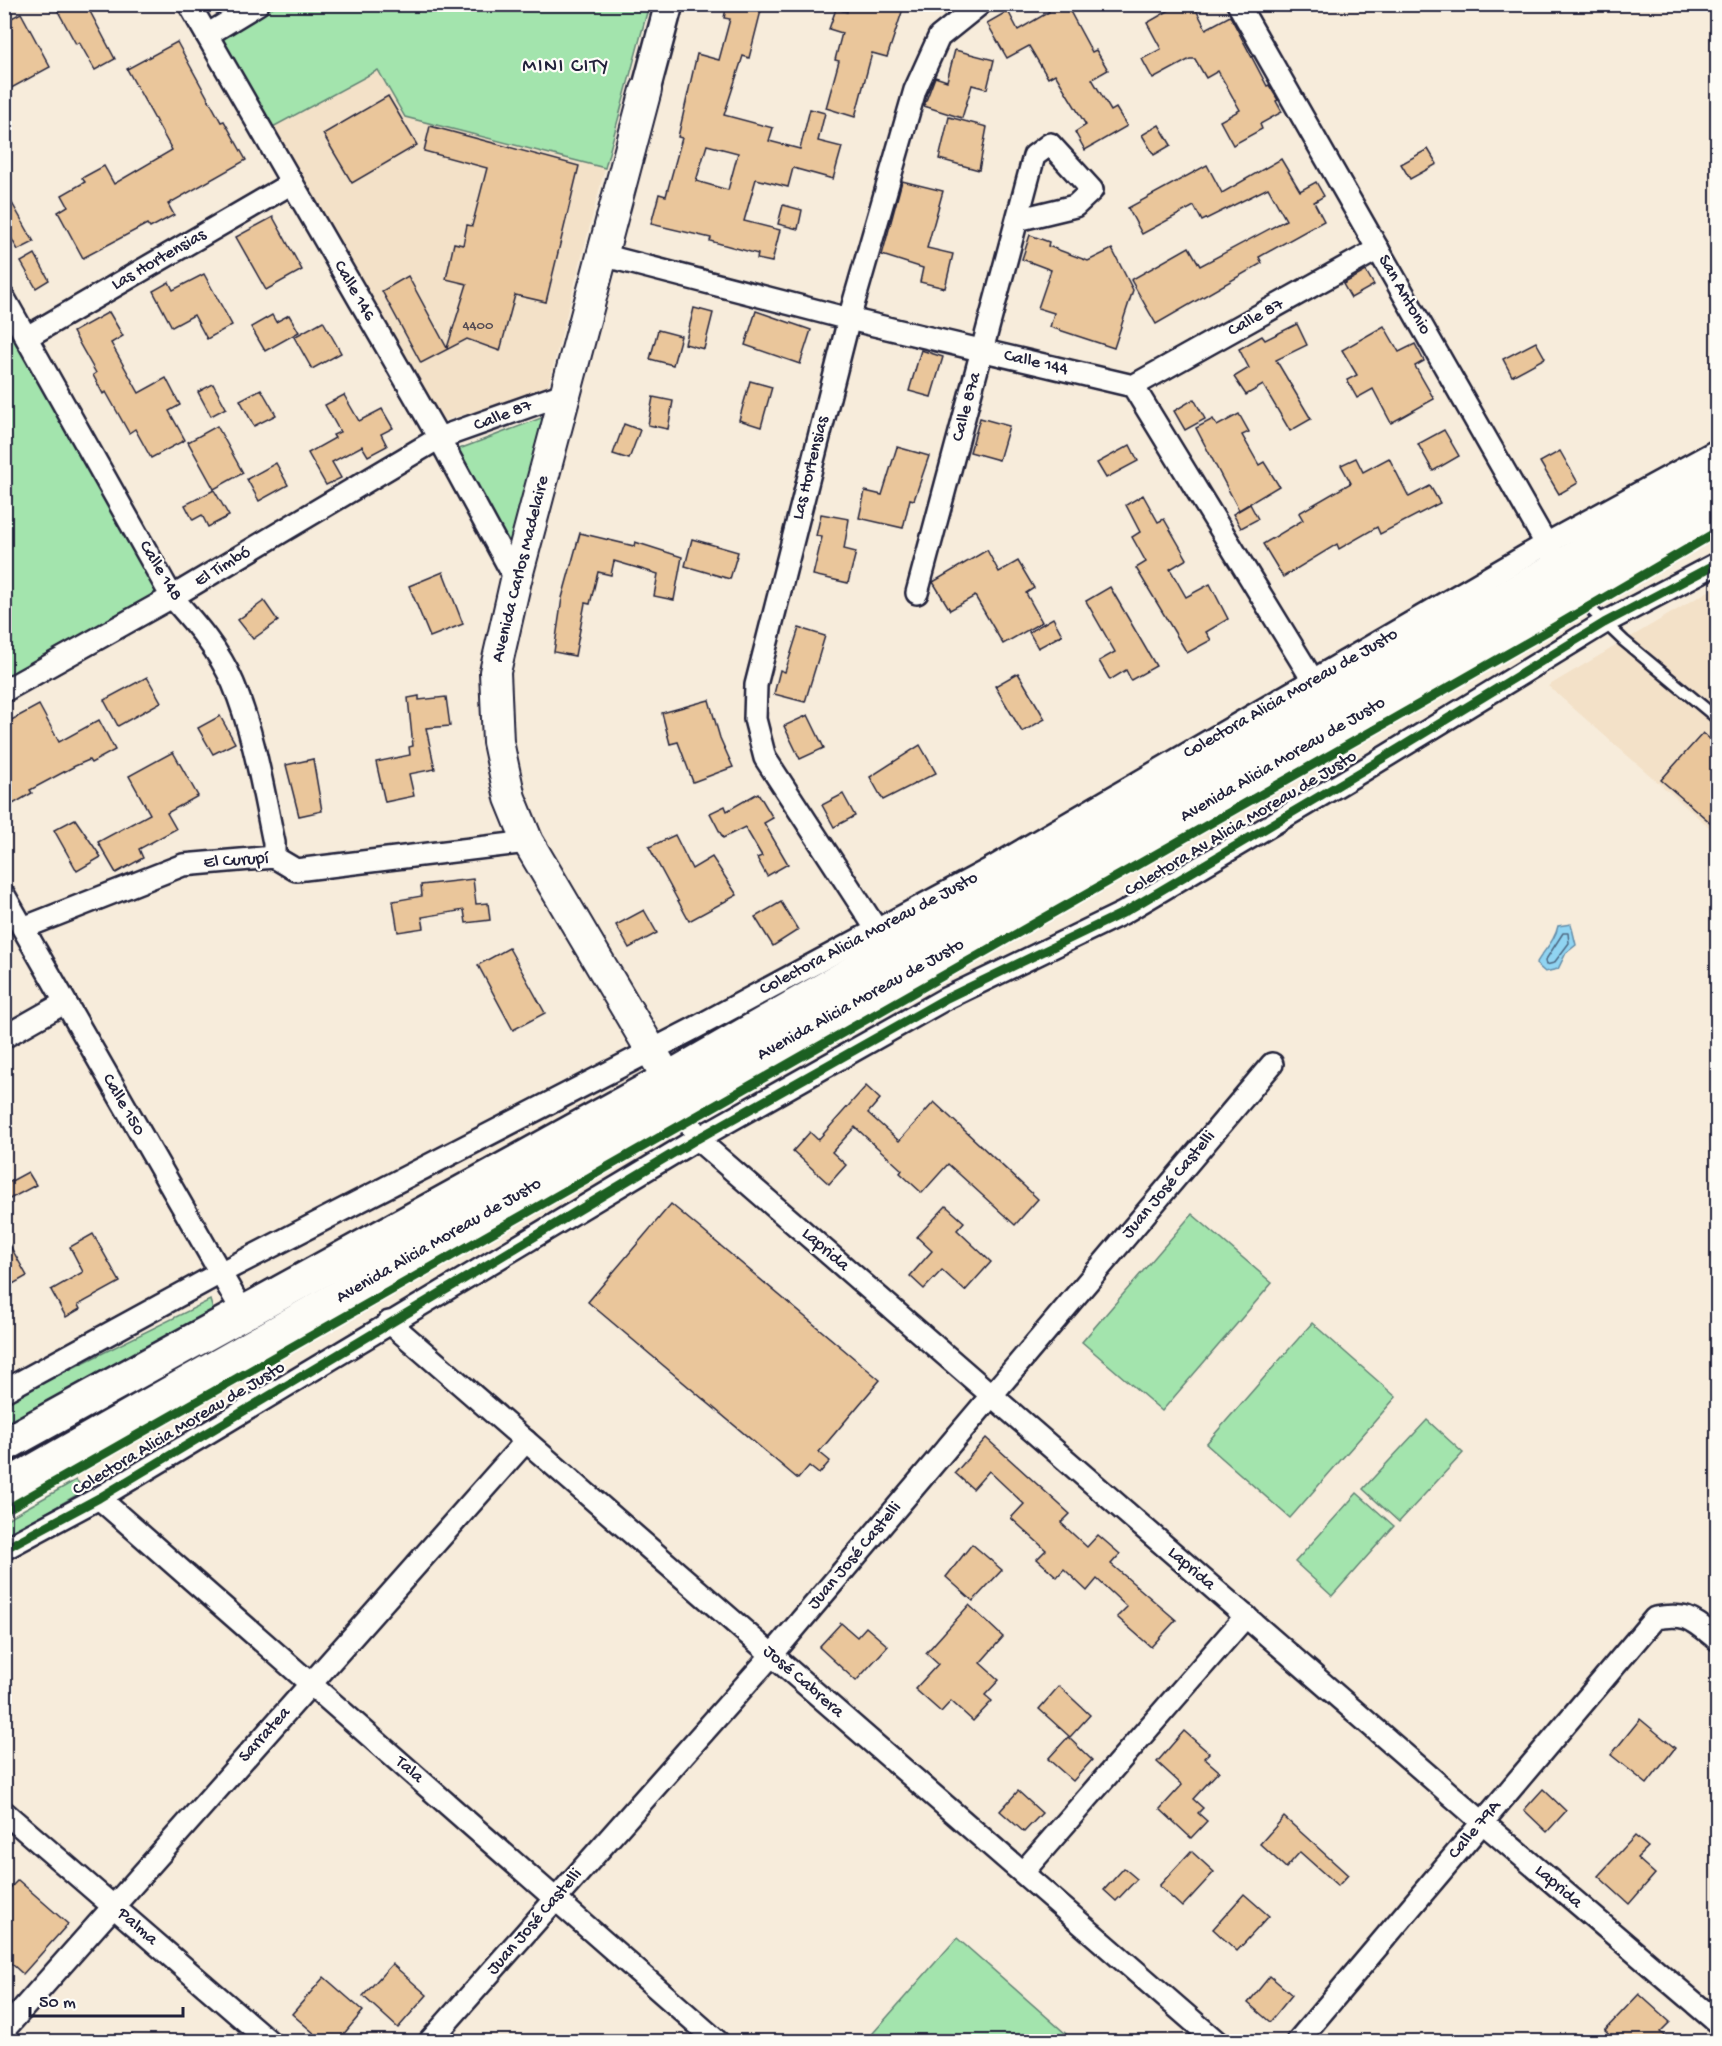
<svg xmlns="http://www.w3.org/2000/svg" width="1722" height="2046" font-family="'Gochi Hand',sans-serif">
  <rect width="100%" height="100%" fill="#f7ecdb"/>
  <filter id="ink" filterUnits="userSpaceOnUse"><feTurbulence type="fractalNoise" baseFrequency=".0167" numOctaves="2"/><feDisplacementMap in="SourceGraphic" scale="12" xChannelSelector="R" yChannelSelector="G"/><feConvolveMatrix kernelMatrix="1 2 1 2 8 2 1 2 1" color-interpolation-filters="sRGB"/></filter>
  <g filter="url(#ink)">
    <g fill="#f3e1c8">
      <path d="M378 70 405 117 605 168 547 390 439 422 271 128Z"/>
      <path d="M1717 586V834L1548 686Z"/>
    </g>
    <g fill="#a3e4ad" stroke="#628374" stroke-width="1.5">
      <path d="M277 5H649L605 168 405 117 378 70 271 128 221 36Z"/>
      <path d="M4 312 166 593 4 685Z"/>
      <path d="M557 412 514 566 446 454Z"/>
      <path d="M1192 1214 1272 1283 1162 1411 1082 1342Z"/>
      <path d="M210 1300 213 1310 5 1428 4 1402Z"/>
      <path d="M1312 1323 1396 1397 1290 1518 1206 1444Z"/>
      <path d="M1427 1420 1463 1453 1399 1522 1363 1489Z"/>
      <path d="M76 1480 85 1490 5 1537V1520Z"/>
      <path d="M1357 1493 1394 1526 1332 1596 1295 1562Z"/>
      <path d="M957 1938 1074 2041H866Z"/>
    </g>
    <path fill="#90d4f2" stroke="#648da9" stroke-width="1.5" d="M1571 924 1576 945 1566 953 1558 969 1545 972 1536 964C1543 951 1555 941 1558 926Z"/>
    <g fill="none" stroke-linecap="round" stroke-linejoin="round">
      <path stroke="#4e6984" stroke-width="1.5" d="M1563 933H1568L1569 943 1554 963 1546 965 1545 961Z"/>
    </g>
    <g fill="#eac69b" stroke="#22223b" stroke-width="1.5" fill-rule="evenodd">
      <path d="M54 4H86L115 59 95 70 79 42 76 44Z"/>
      <path d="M727 4 762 7 749 58 743 56 724 115 773 128 769 141 800 149 810 109 825 113 818 141 842 147 833 179 793 168 788 187 756 179 744 221 780 230 772 262 757 259 758 254 710 241 711 238 651 224 659 194 666 196 682 138 678 137 697 54 719 60 730 19 724 18ZM707 145 738 153 728 190 696 181Z"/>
      <path d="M849 4H887L903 9 887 57 872 53 855 117 826 108 839 61 835 60 842 33 829 29 836 9 847 12Z"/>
      <path d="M1044 4H1066L1092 52 1096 50 1108 70 1092 79 1111 111 1116 108 1127 126 1085 150 1075 132 1086 125 1055 74 1048 78 1029 46 1007 58 987 23 1008 11 1018 30 1049 12Z"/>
      <path d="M1180 4H1193L1206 29 1230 16 1267 86 1269 85 1278 100 1276 101 1282 112 1260 124 1262 129 1233 145 1220 121 1240 110 1218 71 1206 78 1195 59H1190L1153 79 1142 59 1161 49 1147 23Z"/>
      <path d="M21 13 50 67 4 92V22Z"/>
      <path d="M177 42 221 122 224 121 246 160 168 204 174 215 150 228 147 224 83 258 58 212 68 206 62 195 85 182 82 178 104 166 114 184 172 150 127 69Z"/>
      <path d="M955 50 994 60 987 89 972 85 962 118 924 106 935 77 947 81Z"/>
      <path d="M388 96 417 145 352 183 323 134Z"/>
      <path d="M949 117 987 127 979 170 939 159Z"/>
      <path d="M1159 125 1171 145 1154 155 1142 135Z"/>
      <path d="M430 126 579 166 546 302 515 295 500 351 467 339 421 363 382 291 408 276 447 348 467 284 446 279 454 243 463 245 467 225 472 226 487 168 424 151Z"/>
      <path d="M1428 149 1437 164 1410 179 1401 164Z"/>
      <path d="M1281 159 1300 191 1316 182 1324 196 1314 202 1324 221 1259 257 1262 263 1156 324 1131 280 1189 247 1200 266 1286 220 1268 188 1202 221 1194 206 1142 234 1128 208 1207 165 1222 193Z"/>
      <path d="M902 181 943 191 927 248 953 254 945 288 920 282 923 268 882 255Z"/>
      <path d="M4 189 34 242 18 250 4 226Z"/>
      <path d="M783 205 802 210 798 229 778 224Z"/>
      <path d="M273 217 302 270 266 290 236 237Z"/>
      <path d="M1030 235 1049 242 1048 246 1088 261 1112 249 1133 290 1114 348 1050 327 1054 313 1038 308 1051 270 1022 259Z"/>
      <path d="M35 254 49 280 36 288 21 262Z"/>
      <path d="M1366 271 1374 285 1351 298 1343 284Z"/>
      <path d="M204 274 232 325 207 339 194 315 172 327 153 291 169 282 173 290Z"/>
      <path d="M694 308 713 313 704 349 685 344Z"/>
      <path d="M756 311 811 330 800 364 745 345Z"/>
      <path d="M109 312 123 336 111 343 139 393 166 378 180 405 169 411 185 440 151 458 135 429 129 433 106 392 103 394 93 375 96 373 73 332Z"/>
      <path d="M272 315 276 322 289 315 299 332 265 351 251 327Z"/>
      <path d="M323 321 341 353 312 369 294 337Z"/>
      <path d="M1297 324 1307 345 1276 360 1311 419 1290 431 1263 385 1246 395 1234 377 1249 368 1239 349 1262 336 1265 340Z"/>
      <path d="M1384 326 1399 352 1415 344 1424 361 1415 366 1434 399 1391 423 1373 389 1357 398 1347 380 1357 375 1342 350Z"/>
      <path d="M658 330 681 336 673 365 650 359Z"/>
      <path d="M1536 342 1545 358 1512 376 1503 359Z"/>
      <path d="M921 350 943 357 931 397 909 391Z"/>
      <path d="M750 381 772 387 761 427 739 420Z"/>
      <path d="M213 384 226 408 211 416 198 392Z"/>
      <path d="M261 389 276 415 254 426 240 400Z"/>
      <path d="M344 395 359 421 382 409 393 428 381 434 387 446 368 456 362 446 332 462 341 478 326 485 308 453 335 438 333 435 340 432 325 405Z"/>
      <path d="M653 397 673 401 668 429 648 425Z"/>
      <path d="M1194 399 1205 419 1185 430 1174 411Z"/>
      <path d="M1239 414 1249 432 1242 435 1259 465 1264 462 1279 486 1239 510 1196 428 1213 419 1217 426Z"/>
      <path d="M980 418 1009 426 999 460 970 452Z"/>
      <path d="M624 424 640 430 629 459 613 454Z"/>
      <path d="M217 426 243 473 214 489 188 442Z"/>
      <path d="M1444 430 1459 456 1433 471 1418 444Z"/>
      <path d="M1130 445 1138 461 1106 478 1097 463Z"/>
      <path d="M897 447 929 456 914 500 910 499 903 528 859 518 865 491 882 495Z"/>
      <path d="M1560 451 1578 483 1559 494 1540 462Z"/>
      <path d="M1356 458 1363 472 1389 458 1409 497 1430 486 1440 503 1380 534 1377 527 1339 549 1337 544 1283 577 1263 544 1303 520 1299 513 1351 483 1341 465Z"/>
      <path d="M276 463 288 485 259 501 247 479Z"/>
      <path d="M214 490 229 516 208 527 202 515 193 520 185 505Z"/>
      <path d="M1143 495 1158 522 1164 519 1187 559 1170 569 1186 597 1210 584 1228 619 1206 632 1211 640 1187 653 1136 568 1146 562 1132 537 1140 532 1126 505Z"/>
      <path d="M1250 504 1258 519 1241 528 1233 514Z"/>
      <path d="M821 514 849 519 844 549 856 552 848 583 813 575 822 537 816 536Z"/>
      <path d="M580 533 634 546 635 542 682 557 674 600 654 596 658 574 614 561 611 575 598 572 590 604 585 603 575 656 554 652 562 598Z"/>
      <path d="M692 539 738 552 730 579 685 566Z"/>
      <path d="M987 550 999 572 1018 561 1034 588 1026 593 1042 622 1003 644 975 596 950 610 933 582Z"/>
      <path d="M443 572 463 624 430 637 409 586Z"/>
      <path d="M1110 587 1156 666 1131 680 1126 670 1110 680 1099 661 1115 652 1086 601Z"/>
      <path d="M264 601 278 621 253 639 238 620Z"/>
      <path d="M1053 618 1062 635 1038 648 1029 632Z"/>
      <path d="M799 628 825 636 805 702 774 694 780 670 785 672Z"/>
      <path d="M1018 673 1045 719 1022 732 995 686Z"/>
      <path d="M147 677 161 702 118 726 104 700Z"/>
      <path d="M419 696V700L446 697 450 726 426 728 435 769 409 774 414 796 385 802 376 762 410 755 409 747 413 746 408 698Z"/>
      <path d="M709 700 720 738 733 767 693 782 678 742 670 744 662 713Z"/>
      <path d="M39 705 59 742 99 720 115 750 91 763 89 760 75 766 30 790 32 793 13 804 4 789V759L11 756 4 744V724Z"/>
      <path d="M808 715 824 748 800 759 784 726Z"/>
      <path d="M220 716 235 743 213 754 198 728Z"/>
      <path d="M1703 733 1718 746V829L1661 780Z"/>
      <path d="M920 745 936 773 883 800 870 777Z"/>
      <path d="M173 752 198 796 167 813 176 829 139 849 143 858 116 873 98 842 150 814 129 776Z"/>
      <path d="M313 759 322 811 299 816 286 765Z"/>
      <path d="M758 793 773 818 764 823 788 864 767 876 757 858 762 856 745 827 723 838 710 813 725 806 727 811Z"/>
      <path d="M843 794 855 816 834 827 822 805Z"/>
      <path d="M75 819 101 857 77 871 54 830Z"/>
      <path d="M675 835 692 869 712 857 737 895 689 921 649 847Z"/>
      <path d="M473 879 476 904 488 903 490 920 466 923 464 910 422 917 424 928 398 932 393 901 422 896 421 885Z"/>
      <path d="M781 902 798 930 773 946 755 917Z"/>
      <path d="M644 910 657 933 629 948 616 925Z"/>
      <path d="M509 948 545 1013 513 1030 478 965Z"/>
      <path d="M866 1086 880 1099 868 1113 899 1141 934 1102 1038 1199 1015 1225 948 1164 922 1193 900 1173 902 1170 855 1127 832 1152 846 1165 829 1184 793 1151 810 1132 818 1140Z"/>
      <path d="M28 1172 36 1185 4 1202V1185Z"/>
      <path d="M671 1204 880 1380 819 1452 830 1461 819 1474 809 1466 798 1479 588 1302Z"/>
      <path d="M946 1206 964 1222 957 1230 991 1262 965 1291 942 1270 924 1289 910 1276 932 1251 917 1237Z"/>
      <path d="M93 1234 120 1282 78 1305 80 1309 66 1317 51 1290 83 1272 70 1247Z"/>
      <path d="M4 1235 27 1276 4 1289Z"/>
      <path d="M986 1438 1070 1514 1061 1523 1087 1547 1098 1535 1120 1554 1111 1564 1176 1620 1151 1647 1117 1617 1127 1607 1097 1579 1087 1591 1064 1569 1057 1577 1037 1559 1046 1550 1011 1518 1024 1504 989 1471 973 1489 955 1473Z"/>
      <path d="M972 1544 1002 1570 973 1601 946 1577Z"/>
      <path d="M969 1605 1003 1637 980 1663 999 1680 985 1695 992 1701 973 1721 951 1701 941 1712 915 1689 938 1664 926 1653Z"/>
      <path d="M841 1623 857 1637 866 1627 888 1646 856 1681 819 1647Z"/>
      <path d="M1059 1686 1090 1715 1070 1737 1039 1709Z"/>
      <path d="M1640 1719 1675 1748 1647 1784 1611 1755Z"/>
      <path d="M1184 1731 1209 1753 1204 1758 1219 1771 1193 1799 1203 1808 1198 1813 1207 1821 1191 1838 1160 1809 1182 1785 1157 1762Z"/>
      <path d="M1068 1737 1092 1760 1073 1781 1048 1759Z"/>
      <path d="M1543 1789 1566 1811 1547 1832 1524 1810Z"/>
      <path d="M1018 1791 1042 1813 1024 1832 1000 1811Z"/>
      <path d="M1284 1817 1348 1875 1338 1886 1300 1852 1286 1868 1260 1844Z"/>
      <path d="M1635 1836 1648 1847 1637 1858 1655 1874 1629 1904 1598 1876Z"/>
      <path d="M1191 1851 1214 1872 1182 1907 1159 1886Z"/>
      <path d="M1124 1868 1137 1879 1116 1901 1104 1890Z"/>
      <path d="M18 1880 68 1924 23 1974 4 1957V1894Z"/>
      <path d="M1244 1894 1269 1916 1237 1951 1213 1929Z"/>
      <path d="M392 1964 427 1995 398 2028 363 1996Z"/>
      <path d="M1270 1976 1292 1995 1270 2022 1248 2003Z"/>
      <path d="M324 1977 363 2011 337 2042H324L292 2014Z"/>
      <path d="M1639 1994 1670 2022 1660 2032 1671 2042H1618L1605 2030Z"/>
    </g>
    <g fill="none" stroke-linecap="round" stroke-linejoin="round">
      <defs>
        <path id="service" d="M1577 596 1624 641 1718 719"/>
        <g id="minor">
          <path d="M189 4 439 438 516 580"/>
          <path d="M1238 4 1553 556"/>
          <path d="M207 35 258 4"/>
          <path d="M602 255 849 319 1133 386 1314 682"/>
          <path d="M4 298 172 597C195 623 219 650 233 683 254 733 263 790 274 843V857"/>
          <path d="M27 337 292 183"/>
          <path d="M1133 386 1378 249"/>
          <path d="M917 593 1034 156 1050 144 1092 190 1075 206 1017 220"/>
          <path d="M4 691 172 597 439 438 566 393"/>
          <path d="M4 895 244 1314"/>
          <path d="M23 928 183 865 274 857 296 870 528 842"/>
          <path d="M877 930 765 758 755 719 756 685 849 319 915 90 939 37 980 4"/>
          <path d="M4 1037 64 1003"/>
          <path d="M681 1102 697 1139 1482 1822 1718 2023"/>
          <path d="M389 1322 1217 2042"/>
          <path d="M4 1391 220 1273 693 1029 990 869 1546 544 1718 450"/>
          <path d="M99 1498 718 2042"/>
          <path d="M4 1549 99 1498 697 1139 945 999 1123 913 1362 771 1604 623 1718 563"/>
          <path d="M4 1812 270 2042"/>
          <path d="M1024 1871 1246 1616"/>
          <path d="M4 2030 526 1441"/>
          <path d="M429 2042 771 1656 1272 1064"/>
          <path d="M1297 2042 1655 1618C1688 1612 1693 1620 1718 1640"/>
        </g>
        <path id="tertiary" d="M646 90 669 4"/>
        <path id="secondary" d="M646 90 516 580 495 672 498 742 510 798 528 842 680 1099"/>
        <g id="primary">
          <path d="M4 1445 668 1079 1718 476"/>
          <path d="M4 1488 1718 512"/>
        </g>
      </defs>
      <use href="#service" stroke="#22223b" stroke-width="15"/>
      <use href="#minor" stroke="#22223b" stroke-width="26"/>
      <use href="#tertiary" stroke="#22223b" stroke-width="32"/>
      <use href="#secondary" stroke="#22223b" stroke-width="34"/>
      <use href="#primary" stroke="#22223b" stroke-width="38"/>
      <use href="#service" stroke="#fdfcf7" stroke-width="10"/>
      <use href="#minor" stroke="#fdfcf7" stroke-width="21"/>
      <use href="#tertiary" stroke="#fdfcf7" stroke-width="27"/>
      <use href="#secondary" stroke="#fdfcf7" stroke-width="30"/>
      <use href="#primary" stroke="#fdfcf7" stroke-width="33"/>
      <defs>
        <g id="cycleway">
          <path d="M4 1511 1551 629 1718 531"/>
          <path d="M4 1549 99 1498 697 1139 945 999 1123 913 1362 771 1604 623 1718 563"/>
        </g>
      </defs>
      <use href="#cycleway" stroke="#fdfcf7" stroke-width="13"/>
      <use href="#cycleway" stroke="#1b5e20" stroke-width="9"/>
    </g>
  </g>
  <g text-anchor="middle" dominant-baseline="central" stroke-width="4.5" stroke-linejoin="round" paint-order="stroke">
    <g font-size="15" fill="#544b53">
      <text x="478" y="326">4400</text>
    </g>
    <g font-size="18" fill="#22223b" stroke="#fdfcf7">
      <text transform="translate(159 260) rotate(-30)">Las Hortensias</text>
      <text transform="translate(354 291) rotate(60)">Calle 146</text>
      <text transform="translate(1404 295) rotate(60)">San Antonio</text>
      <text transform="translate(1256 318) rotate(-29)">Calle 87</text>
      <text transform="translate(1036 363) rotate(13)">Calle 144</text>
      <text transform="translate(967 407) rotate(-75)">Calle 87a</text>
      <text transform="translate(503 416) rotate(-21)">Calle 87</text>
      <text transform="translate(811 468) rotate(-76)">Las Hortensias</text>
      <text transform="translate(223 567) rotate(-31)">El Timbó</text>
      <text transform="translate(521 569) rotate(-76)">Avenida Carlos Madelaire</text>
      <text transform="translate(160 571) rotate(59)">Calle 148</text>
      <text transform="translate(1291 694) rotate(-30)">Colectora Alicia Moreau de Justo</text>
      <text transform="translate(1283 760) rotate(-30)">Avenida Alicia Moreau de Justo</text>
      <text transform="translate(1241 824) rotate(-31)">Colectora Av Alicia Moreau de Justo</text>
      <text transform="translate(236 861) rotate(-4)">El Curupí</text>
      <text transform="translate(869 934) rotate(-28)">Colectora Alicia Moreau de Justo</text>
      <text transform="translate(861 1000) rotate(-29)">Avenida Alicia Moreau de Justo</text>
      <text transform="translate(123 1105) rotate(60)">Calle 150</text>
      <text transform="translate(1169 1185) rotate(-50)">Juan José Castelli</text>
      <text transform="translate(439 1241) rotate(-30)">Avenida Alicia Moreau de Justo</text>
      <text transform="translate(825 1250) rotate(41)">Laprida</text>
      <text transform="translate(179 1429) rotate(-31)">Colectora Alicia Moreau de Justo</text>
      <text transform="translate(855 1556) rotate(-50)">Juan José Castelli</text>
      <text transform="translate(1191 1569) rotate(41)">Laprida</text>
      <text transform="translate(803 1682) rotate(41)">José Cabrera</text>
      <text transform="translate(265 1735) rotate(-48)">Sarratea</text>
      <text transform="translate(409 1770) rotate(41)">Tala</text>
      <text transform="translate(1475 1830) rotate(-50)">Calle 79A</text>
      <text transform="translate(1558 1887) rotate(41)">Laprida</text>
      <text transform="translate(535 1922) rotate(-49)">Juan José Castelli</text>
      <text transform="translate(137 1927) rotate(41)">Palma</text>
    </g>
    <g font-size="20" letter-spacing="1.5" fill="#22223b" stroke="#fdfcf7">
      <text x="566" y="67">MINI CITY</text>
    </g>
  </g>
  <rect width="1722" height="2046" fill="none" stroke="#fdfcf7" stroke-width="24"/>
  <rect x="12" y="12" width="1698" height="2022" fill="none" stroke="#22223b" stroke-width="2" filter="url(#ink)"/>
  <path d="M30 2007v9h153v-9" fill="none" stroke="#22223b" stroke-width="3"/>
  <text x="39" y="2007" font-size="18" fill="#22223b" stroke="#fdfcf7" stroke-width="4.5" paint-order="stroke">50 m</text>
</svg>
